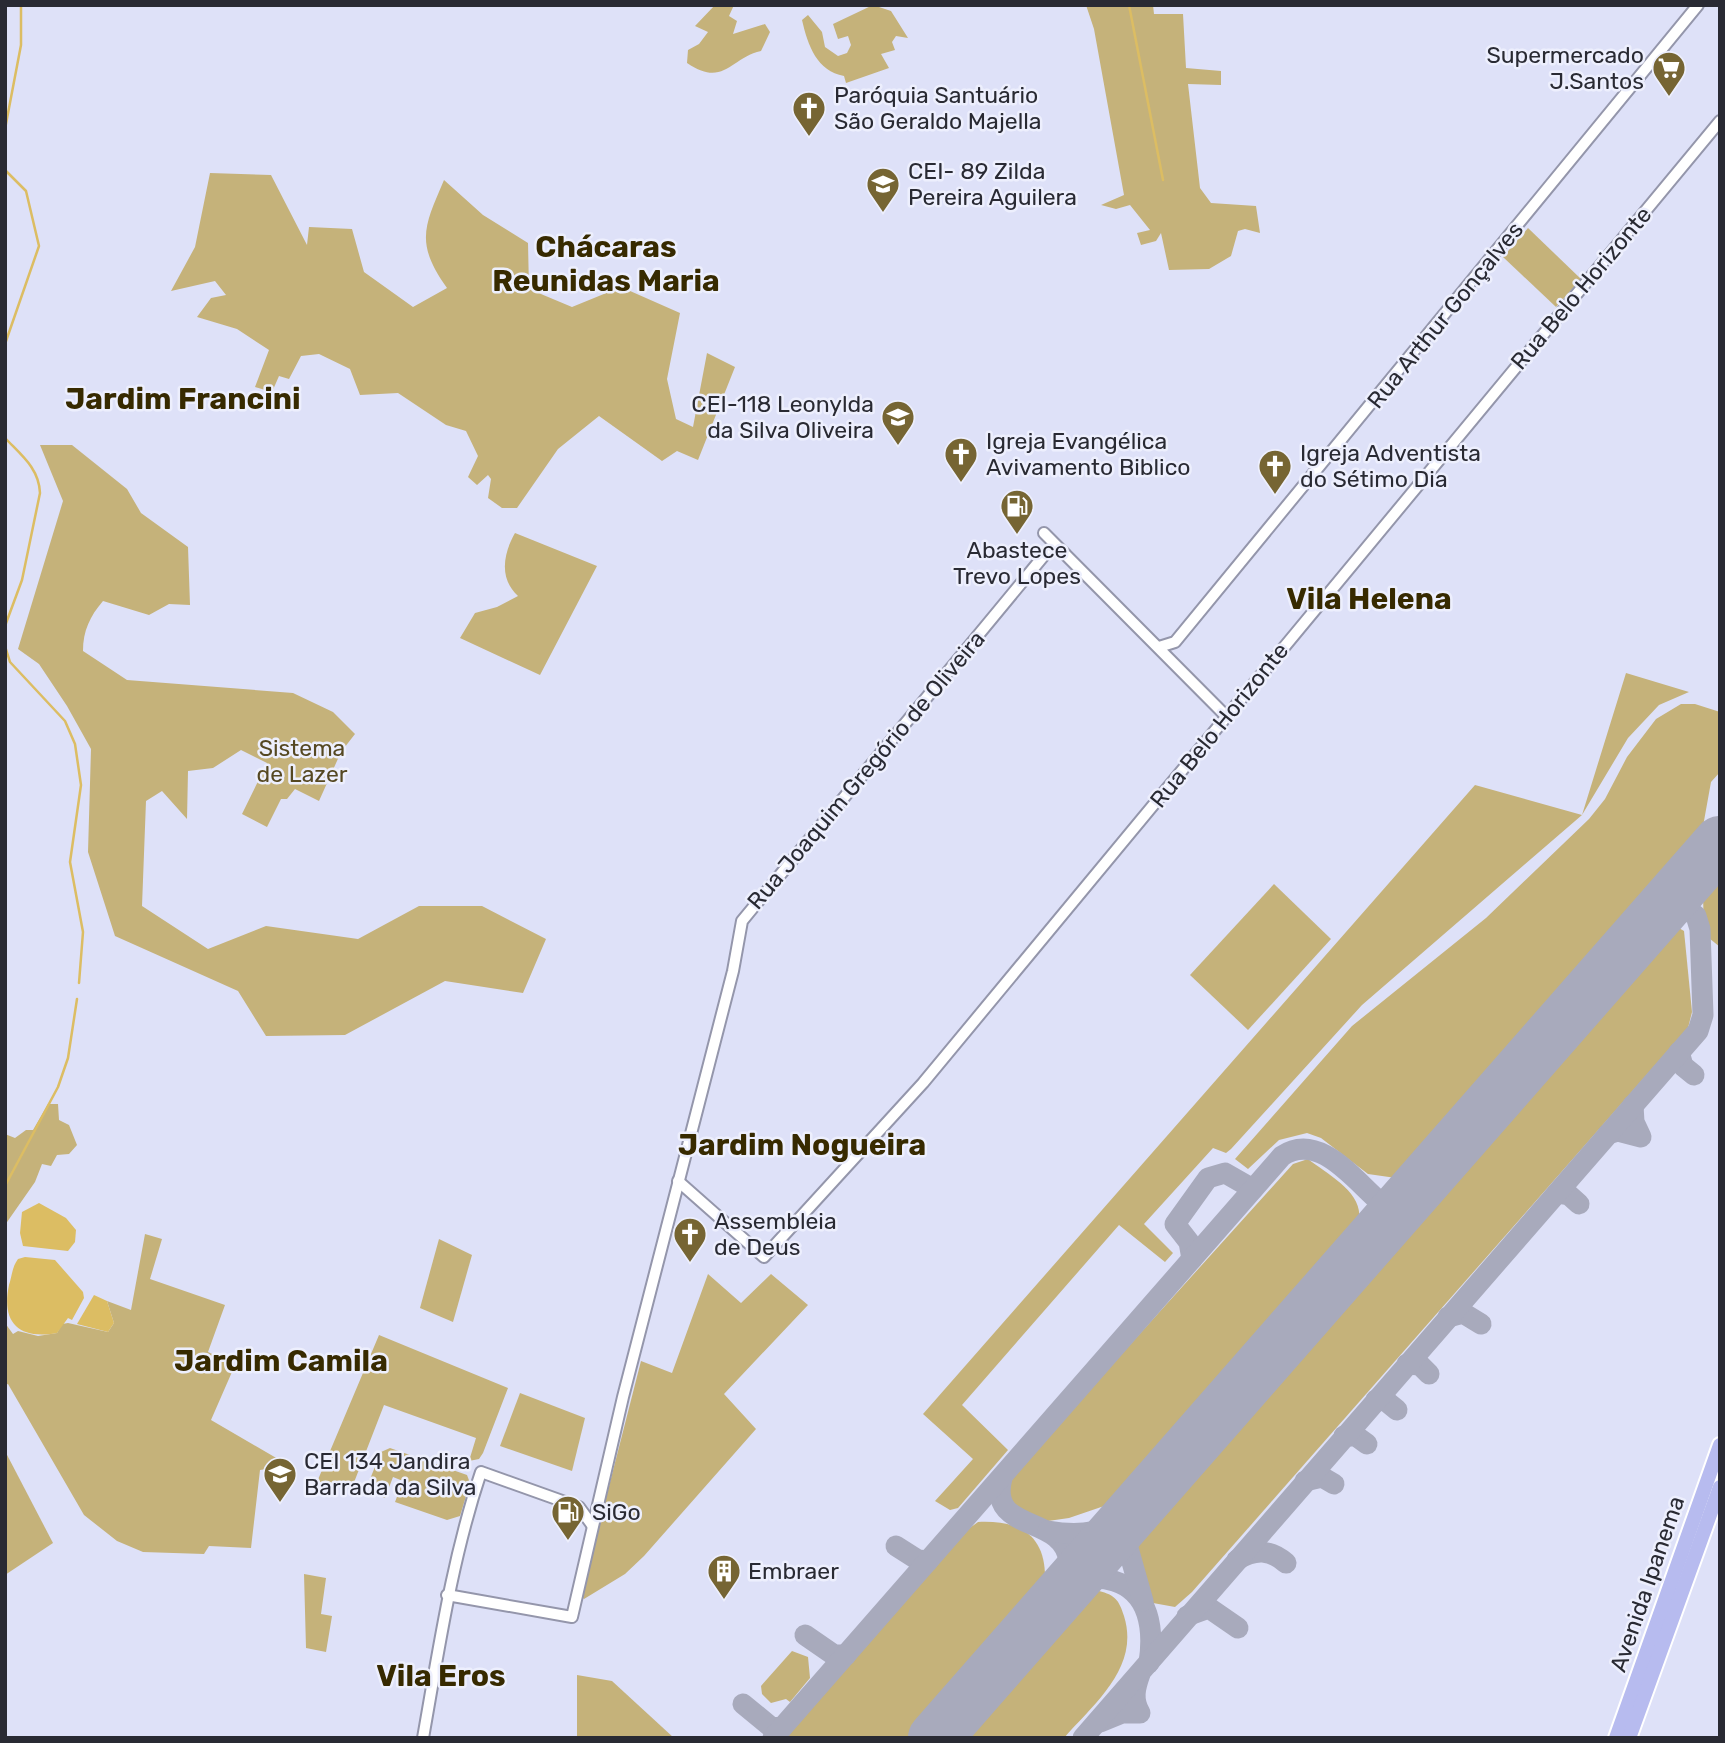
<svg xmlns="http://www.w3.org/2000/svg" width="1725" height="1743" font-family="Rubik,sans-serif">
  <rect width="100%" height="100%" fill="#dee1f8"/>
  <g fill="#c5b27a">
    <path d="M715 5H734L729 16 737 21 733 34 765 24 770 32 761 51C730 58 724 88 687 63L688 50 699 44 708 32 695 26Z"/>
    <path d="M873 5 891 11 908 38 896 36 892 42 895 50 881 54 889 68 846 83 844 76C817 71 808 46 802 20L808 15 822 32 825 47 838 56 847 53 851 45 848 36 838 39 833 24Z"/>
    <path d="M1086 5H1153L1154 14H1183L1186 68 1221 71V85L1188 84 1200 188 1211 203 1256 206 1260 233 1245 229 1238 231 1231 256 1209 269 1169 270 1161 233 1156 241 1141 245 1137 233 1150 230 1130 205 1116 209 1101 205 1124 195 1094 29Z"/>
    <path d="M210 173 271 175 307 245 309 227 352 229 364 272 413 307 447 288C415 243 424 227 444 180L483 215 528 243 529 289 572 307 621 287 680 313 667 379 676 419 693 427 707 353 735 367 698 460 677 451 662 461 599 416 558 449 517 508H502L488 498 491 479 488 475 477 485 468 477 478 456 466 431 446 425 398 393 360 395 350 369 319 354 301 356 289 379 279 376 272 392 255 387 269 350 237 329 197 317 211 298 226 295 215 281 171 291 195 247Z"/>
    <path d="M1528 228 1581 279 1556 307 1503 257Z"/>
    <path d="M40 445H72L127 489 141 513 188 547 190 605 169 604 149 615 103 601C90 616 83 631 83 651L127 680 293 693 333 712 355 734 341 752 319 801 295 789 287 799H281L267 827 242 814 267 763 241 750 213 768 188 771 187 819 162 791 146 801 142 906 208 949 266 926 358 939 419 906H482L546 939 523 993 445 981 345 1035 266 1036 238 991 115 936 88 852 91 749 67 706 39 664 18 649 63 501Z"/>
    <path d="M515 533 597 566 540 675 460 638 475 613 497 607 518 596C499 579 503 554 515 533Z"/>
    <path d="M1626 673 1689 692 1659 705 1628 738 1582 815 1362 1005 1231 1149 1226 1153 1213 1148 1144 1224 1173 1253 1165 1262 1119 1225 962 1405 1008 1450 958 1508 950 1510 935 1501 973 1459 923 1414 1475 785 1582 815Z"/>
    <path d="M1681 704H1695L1720 712V772L1711 782 1702 832 1396 1178 1368 1174 1321 1138 1307 1133 1279 1140 1248 1169 1235 1159 1352 1026 1486 918 1589 819 1605 799 1627 757 1656 719Z"/>
    <path d="M1720 863V947L1704 934 1703 895Z"/>
    <path d="M1274 884 1331 939 1248 1030 1190 975Z"/>
    <path d="M1672 924 1684 931 1692 1012 1688 1028 1192 1592 1175 1607 1153 1603C1134 1579 1126 1547 1144 1521L1664 928Z"/>
    <path d="M48 1104H58L59 1120 69 1125 77 1145 69 1154 57 1155 51 1166 42 1164 35 1182 5 1225V1134L15 1138 26 1130H33Z"/>
    <path d="M1308 1159C1327 1174 1363 1192 1359 1219L1110 1504 1069 1518 1048 1521 1031 1519 1013 1510 1006 1501 1004 1490 1007 1481 1293 1164Z"/>
    <path d="M145 1234 162 1239 150 1279 225 1305 208 1352 235 1365 211 1420 278 1459 274 1468 260 1470 251 1548 209 1546 204 1554 143 1552 117 1541 84 1515 8 1384 5 1385V1323L13 1334 18 1331 38 1336 57 1333 62 1324 68 1323 108 1332 114 1323 107 1301 131 1310Z"/>
    <path d="M439 1239 472 1255 453 1322 420 1308Z"/>
    <path d="M708 1274 741 1303 771 1274 808 1305 724 1394 756 1429 644 1556 625 1574 584 1599 581 1596 641 1361 672 1373Z"/>
    <path d="M379 1335 508 1388 483 1453 479 1459 469 1461 476 1438 384 1405 353 1485 317 1482Z"/>
    <path d="M520 1393 585 1418 572 1471 500 1446Z"/>
    <path d="M390 1448 467 1475 470 1483 460 1516 447 1520 395 1502 403 1481 393 1477 385 1498 371 1491 368 1484 381 1452Z"/>
    <path d="M5 1451 53 1543 5 1575Z"/>
    <path d="M978 1522C1021 1520 1046 1536 1045 1580L907 1738H781L960 1535Z"/>
    <path d="M304 1574 326 1578 321 1614 332 1616 326 1652 306 1648Z"/>
    <path d="M1099 1591C1115 1595 1119 1600 1124 1616 1140 1667 1095 1703 1064 1738H954L1074 1601 1084 1593Z"/>
    <path d="M792 1651 808 1657 810 1678 790 1702 786 1699 771 1703 762 1694 761 1686Z"/>
    <path d="M577 1675 612 1681 674 1738H577Z"/>
  </g>
  <g fill="#dcbd63">
    <path d="M39 1203 66 1218 76 1230 75 1242 68 1251 23 1246 20 1233 22 1212Z"/>
    <path d="M25 1257 55 1260 83 1292 84 1298 72 1320 68 1318 57 1333C19 1340 1 1323 9 1285 12 1276 12 1267 18 1259Z"/>
    <path d="M94 1295 107 1301 114 1323 108 1332 77 1324Z"/>
  </g>
  <g fill="none" stroke-linecap="round" stroke-linejoin="round">
    <g stroke="#dcbd63" stroke-width="2.5">
      <path d="M1129 5 1163 180"/>
      <path d="M5 129 21 45V5"/>
      <path d="M5 170 26 191 39 246 5 344"/>
      <path d="M5 438C21 455 39 468 40 493L22 580 5 626"/>
      <path d="M5 646 10 662 65 721 75 744 81 785 70 862 83 932 79 983"/>
      <path d="M5 1186 58 1087 68 1058 77 999"/>
    </g>
    <g stroke="#a8aabc" stroke-width="21">
      <path d="M1710 854 1720 830"/>
      <path d="M1679 1052 1683 1066 1694 1075"/>
      <path d="M1608 1134 1618 1131 1641 1137 1634 1122 1633 1105"/>
      <path d="M1557 1193 1569 1195 1579 1204"/>
      <path d="M1381 1203 1385 1213 1383 1227"/>
      <path d="M1192 1259 1189 1242 1175 1224 1208 1178 1225 1173 1253 1189"/>
      <path d="M1448 1317 1463 1313 1481 1324"/>
      <path d="M1407 1364 1420 1365 1429 1374"/>
      <path d="M1376 1400 1386 1401 1397 1410"/>
      <path d="M1344 1436H1356L1367 1444"/>
      <path d="M1002 1478C987 1534 1063 1513 1069 1561 1070 1567 1070 1576 1068 1583 1064 1592 1054 1601 1048 1609 1058 1598 1068 1587 1082 1581 1092 1577 1104 1578 1114 1581 1150 1592 1154 1630 1149 1663"/>
      <path d="M1305 1481 1322 1477 1334 1484"/>
      <path d="M1048 1531C1082 1537 1107 1533 1134 1511L1126 1541 1143 1601"/>
      <path d="M896 1546 918 1560 928 1561"/>
      <path d="M1237 1560C1255 1549 1270 1549 1286 1563"/>
      <path d="M1187 1616 1209 1608 1238 1628"/>
      <path d="M805 1635 834 1655H846"/>
      <path d="M743 1704 771 1727 782 1728"/>
      <path d="M1100 1722 1122 1713H1140C1132 1699 1135 1688 1140 1674"/>
      <path d="M773 1738 1282 1156C1319 1131 1354 1180 1381 1203L1388 1206 1405 1202"/>
      <path d="M1083 1738 1698 1031 1703 1015 1700 929 1696 916 1684 907 1658 913"/>
    </g>
    <path stroke="#a8aabc" stroke-width="54" d="M935 1738 1720 843"/>
    <defs>
      <g id="tertiary">
        <path d="M1044 533 1226 716"/>
        <path d="M1159 647 1175 642 1698 5"/>
        <path d="M678 1181 764 1257 923 1083 1720 121"/>
        <path d="M447 1595 572 1617 623 1397 733 971 742 921 1046 553 1057 550 1065 554"/>
        <path d="M423 1738C439 1648 452 1559 481 1472L579 1507 592 1525"/>
      </g>
      <g id="primary">
        <path d="M1616 1738 1720 1445"/>
        <path d="M1629 1738 1720 1487"/>
      </g>
    </defs>
    <use href="#tertiary" stroke="#9496ab" stroke-width="14"/>
    <use href="#primary" stroke="#fff" stroke-width="18"/>
    <use href="#tertiary" stroke="#fff" stroke-width="10"/>
    <use href="#primary" stroke="#b7bbef" stroke-width="14"/>
  </g>
  <defs>
    <symbol id="supermarket-pin" viewBox="-11 -11 22 30"><path d="M0 17L-7.5 6A9.5 9.5 0 1 1 7.5 6Z" fill="#766533" stroke="#edeffd"/><path d="M-6-5.5h2.5l.6 2H6L4.5 2H-2.5L-4.4-4H-6ZM-1.5 3.2a1.3 1.3 0 1 0 .1 0ZM3 3.2a1.3 1.3 0 1 0 .1 0Z" fill="#fff"/></symbol>
    <symbol id="church-pin" viewBox="-11 -11 22 30"><path d="M0 17L-7.5 6A9.5 9.5 0 1 1 7.5 6Z" fill="#766533" stroke="#edeffd"/><path d="M-1.2-6h2.4v3.5h3.3v2.4h-3.3V6h-2.4V-.1h-3.3v-2.4h3.3Z" fill="#fff"/></symbol>
    <symbol id="school-pin" viewBox="-11 -11 22 30"><path d="M0 17L-7.5 6A9.5 9.5 0 1 1 7.5 6Z" fill="#766533" stroke="#edeffd"/><path d="M0-5L7-2L0 1L-7-2ZM-4 1L0 2.5L4 1V4Q0 6-4 4Z" fill="#fff"/></symbol>
    <symbol id="fuel-pin" viewBox="-11 -11 22 30"><path d="M0 17L-7.5 6A9.5 9.5 0 1 1 7.5 6Z" fill="#766533" stroke="#edeffd"/><path d="M-5.5-6h7V0h2V4h1.3V-2.5L3-4.5l.8-.8L6-3V5H2.5V1h-1V6h-7ZM-4.2-4.7v3.2H.2V-4.7Z" fill="#fff"/></symbol>
    <symbol id="building-pin" viewBox="-11 -11 22 30"><path d="M0 17L-7.5 6A9.5 9.5 0 1 1 7.5 6Z" fill="#766533" stroke="#edeffd"/><path d="M-4-6H4V6H1V3H-1V6H-4ZM-2.5-4.3h1.7v1.8h-1.7ZM.8-4.3h1.7v1.8H.8ZM-2.5-1h1.7V.8h-1.7ZM.8-1h1.7V.8H.8Z" fill="#fff"/></symbol>
  </defs>
  <g fill-rule="evenodd">
    <use href="#supermarket-pin" x="1650" y="49" width="38" height="52"/>
    <use href="#church-pin" x="790" y="89" width="38" height="52"/>
    <use href="#school-pin" x="864" y="165" width="38" height="52"/>
    <use href="#school-pin" x="879" y="398" width="38" height="52"/>
    <use href="#church-pin" x="942" y="435" width="38" height="52"/>
    <use href="#church-pin" x="1256" y="447" width="38" height="52"/>
    <use href="#fuel-pin" x="998" y="487" width="38" height="52"/>
    <use href="#church-pin" x="671" y="1215" width="38" height="52"/>
    <use href="#school-pin" x="261" y="1455" width="38" height="52"/>
    <use href="#fuel-pin" x="549" y="1493" width="38" height="52"/>
    <use href="#building-pin" x="705" y="1552" width="38" height="52"/>
  </g>
  <g text-anchor="middle" dominant-baseline="central" stroke-width="5" stroke-linejoin="round" paint-order="stroke">
    <g font-size="23" fill="#292a33" stroke="#edeffd" text-anchor="start">
      <text x="1644" y="55" text-anchor="end">Supermercado<tspan x="1644" dy="26">J.Santos</tspan></text>
      <text x="834" y="95">Paróquia Santuário<tspan x="834" dy="26">São Geraldo Majella</tspan></text>
      <text x="908" y="171">CEI- 89 Zilda<tspan x="908" dy="26">Pereira Aguilera</tspan></text>
      <text x="874" y="404" text-anchor="end">CEI-118 Leonylda<tspan x="874" dy="26">da Silva Oliveira</tspan></text>
      <text x="986" y="441">Igreja Evangélica<tspan x="986" dy="26">Avivamento Biblico</tspan></text>
      <text x="1300" y="453">Igreja Adventista<tspan x="1300" dy="26">do Sétimo Dia</tspan></text>
      <text x="1017" y="550" text-anchor="middle">Abastece<tspan x="1017" dy="26">Trevo Lopes</tspan></text>
      <text x="714" y="1221">Assembleia<tspan x="714" dy="26">de Deus</tspan></text>
      <text x="304" y="1461">CEI 134 Jandira<tspan x="304" dy="26">Barrada da Silva</tspan></text>
      <text x="592" y="1512">SiGo</text>
      <text x="748" y="1571">Embraer</text>
    </g>
    <g font-size="23" fill="#292a33" stroke="#edeffd">
      <text transform="translate(1581 288) rotate(-50)">Rua Belo Horizonte</text>
      <text transform="translate(1445 315) rotate(-51)">Rua Arthur Gonçalves</text>
      <text transform="translate(1219 725) rotate(-51)">Rua Belo Horizonte</text>
      <text transform="translate(866 770) rotate(-50)">Rua Joaquim Gregório de Oliveira</text>
      <text transform="translate(1647 1584) rotate(-71)">Avenida Ipanema</text>
    </g>
    <g font-size="23" fill="#554822" stroke="#edeffd">
      <text x="302" y="748">Sistema<tspan x="302" dy="26">de Lazer</tspan></text>
    </g>
    <g font-size="30" font-weight="bold" fill="#372a00" stroke="#edeffd">
      <text x="606" y="247">Chácaras<tspan x="606" dy="34">Reunidas Maria</tspan></text>
      <text x="183" y="399">Jardim Francini</text>
      <text x="1369" y="599">Vila Helena</text>
      <text x="802" y="1145">Jardim Nogueira</text>
      <text x="281" y="1361">Jardim Camila</text>
      <text x="441" y="1676">Vila Eros</text>
    </g>
  </g>
  <rect width="1725" height="1743" fill="none" stroke="#292a33" stroke-width="14"/>
</svg>
